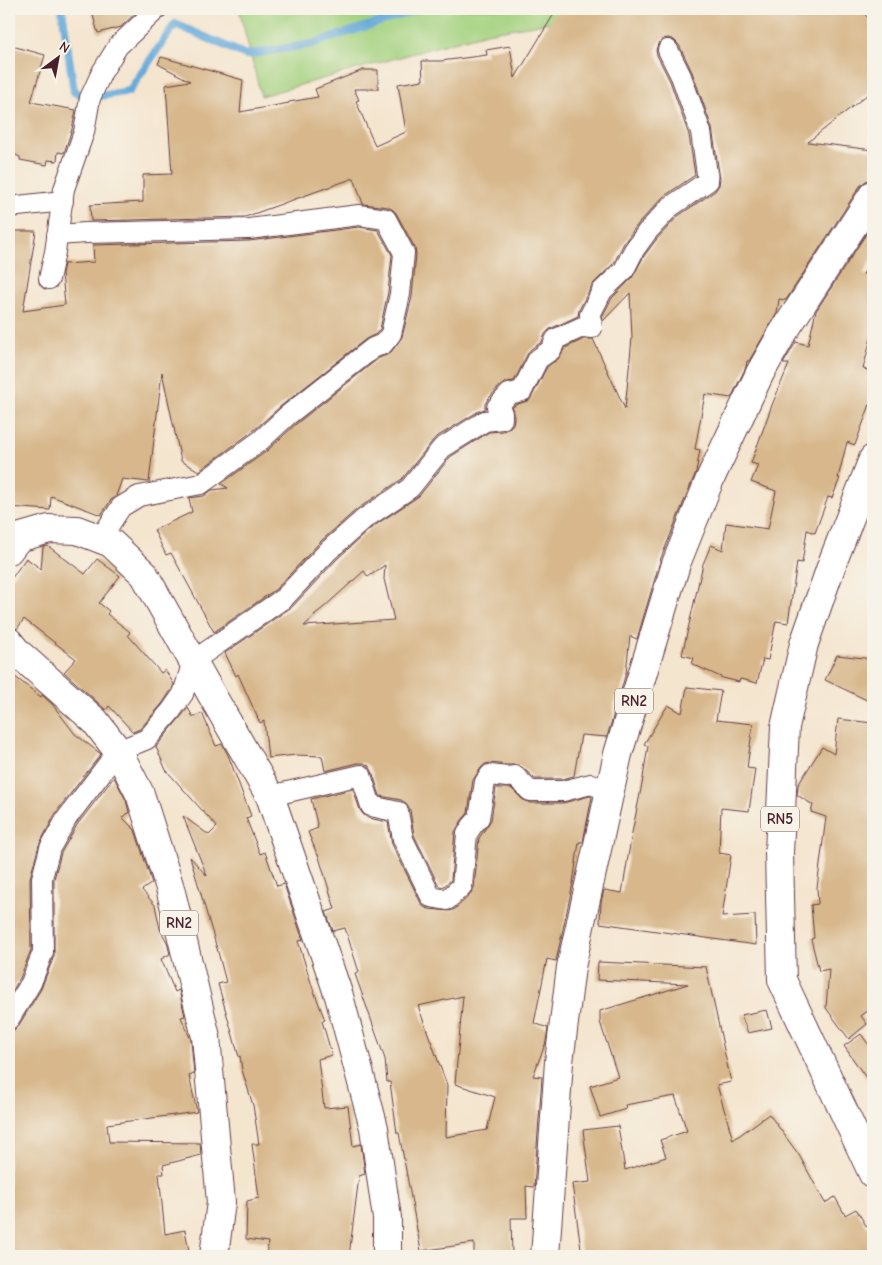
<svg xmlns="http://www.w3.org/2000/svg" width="882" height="1265" font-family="'Comic Neue',sans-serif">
  <rect width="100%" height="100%" fill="#f7f3e8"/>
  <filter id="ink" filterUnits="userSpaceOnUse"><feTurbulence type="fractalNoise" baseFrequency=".02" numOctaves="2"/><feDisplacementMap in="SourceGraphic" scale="10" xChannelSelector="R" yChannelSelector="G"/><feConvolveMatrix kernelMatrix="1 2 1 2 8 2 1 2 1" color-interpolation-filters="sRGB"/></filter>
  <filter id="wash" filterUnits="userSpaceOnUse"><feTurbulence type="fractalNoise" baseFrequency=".0096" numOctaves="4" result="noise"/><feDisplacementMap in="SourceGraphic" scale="20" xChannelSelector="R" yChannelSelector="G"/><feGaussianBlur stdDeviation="1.12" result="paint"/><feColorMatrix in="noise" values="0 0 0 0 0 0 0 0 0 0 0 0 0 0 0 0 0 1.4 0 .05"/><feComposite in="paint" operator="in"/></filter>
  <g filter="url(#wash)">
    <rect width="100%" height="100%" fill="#f4e5cf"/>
    <path fill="#a3d17e" stroke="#767854" d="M239 9H564L557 21 486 33 261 96Z"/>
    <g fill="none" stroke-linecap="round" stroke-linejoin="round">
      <path stroke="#63a9d9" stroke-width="8" d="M62 9 74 92 90 98 129 91 175 24 246 55 312 44 420 9"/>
    </g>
    <g id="blocks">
      <g fill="#d7b78b" fill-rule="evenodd">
        <path d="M106 9H140L121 27 98 33 92 12Z"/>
        <path d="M557 9H861L873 25V90L808 142 873 150V179L866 181 860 186 786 300 779 299 777 313 749 361H747L746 367 731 398 705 394 695 449 700 450 696 472 661 558 637 639 630 636 626 673 619 697 615 696 613 717 607 737 581 735 574 776 562 779H535L523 768 518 765H507L491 763 485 764 481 768 473 780 468 813 462 820 455 832 451 880 443 887 439 886 414 835 410 810 407 804 401 800 380 796 372 771 369 766 364 763H358L325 771 322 756 296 755 268 758 264 721 260 723 238 674 236 676 225 653 293 606 337 559 371 528 419 496 450 457 489 432 503 431 509 428 513 424 514 419V413L512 408 515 405 530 400 547 367 558 359 565 348 584 339H593L625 409 632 338 630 293 603 321 602 317 612 298 632 278 644 256 656 240 678 216 715 191 719 185 720 179 712 128 692 72 679 45 674 40 668 38 663 39 658 44 656 50 657 55 670 81 689 135 695 175 663 197 638 224 624 243 614 263 592 285 579 310 578 316 550 329 545 334 542 342 531 349 528 353 514 381 506 382 500 386 488 399 485 404V409L479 411 435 438 402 479 356 510 320 542 276 589 214 632 171 553 166 555 154 530 192 512 189 498 204 496 212 490 228 488 221 484 268 450 296 424 379 358 387 355 392 351 402 337 412 297 416 254 415 248 396 213 393 210 388 207 363 204 354 178 245 217 91 221 90 205 143 202V175L172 174 166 85 190 81 158 64 161 57 243 80 240 112 289 103V102L318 97 315 89 363 70H378V89H354L359 100 356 101 375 146 406 132 398 84 423 80 422 61H441L487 55 486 50 510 46 515 78ZM385 565 384 579 394 620 304 626 316 615H314L323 608 364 571 368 577Z"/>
        <path d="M12 46 45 55 31 102 76 110 72 129 64 153 58 152 57 161 48 160 47 165 20 160V157L9 152V58Z"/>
        <path d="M359 227 378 230 392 255 388 292 380 329 376 334 366 339 281 406 253 431 199 471 181 461 162 372 149 482 122 479 116 496 111 500 101 515 51 496 50 510 9 507V231H36L23 311 65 305 62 273 64 264 94 262 93 245 249 241Z"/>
        <path d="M868 231 873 235V257L863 274 873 277V330L863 369 873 371V396L855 445 847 442 838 478H840L832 498 828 497 815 533 807 530 802 563 797 562 788 623 776 621 768 660 763 659 757 683 740 679 739 682 723 678 692 664 694 658 682 655 703 564 711 545 723 550 726 523 768 529 776 491 751 482 758 465 751 463 772 405 789 364H783L796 342 808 345 816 311Z"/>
        <path d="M48 546 85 574 97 559 120 576 99 603 109 611 107 614 130 632 128 635 161 673 165 670 174 684 172 689 162 704 140 729 133 732 109 706 106 710 64 672 76 659 24 619 17 629 14 627H9V582L26 558 41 569 43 547Z"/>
        <path d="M837 655 873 659V703L825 680Z"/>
        <path d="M9 672 41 697 42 695 52 704 75 734 101 754 57 811 39 845 30 878 31 950 20 978 9 997Z"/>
        <path d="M687 687 721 691 716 720 753 724 747 768 755 769 749 811 721 808 719 853 731 855 722 917 755 915 756 945 600 923 601 902 604 890 622 893 632 833 642 784 648 746 644 744 668 705 682 713Z"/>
        <path d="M188 708 193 717 202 713 216 746 222 744 228 755 251 816 246 818 260 854 265 852 277 886 284 884 303 940 298 941 312 986 325 1020 322 1021 332 1055 318 1059 324 1108 348 1106 353 1146 361 1144 365 1174 359 1176 349 1256H266L268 1242 246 1239 247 1201 259 1198 252 1144H259L253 1105 242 1070 240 1056 239 1057 218 984 226 982 218 952 190 857 207 876 183 816 209 835 217 827 166 770 156 747Z"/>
        <path d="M838 719 873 723 870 757H873V1007L861 1016 867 1024 849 1039 826 1008 829 969 819 971 811 939 814 938 811 905 818 904 817 888 826 817 811 812 813 805 797 795 798 785 822 747 834 754Z"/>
        <path d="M114 777 126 800 129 812 123 818 135 830 152 883 142 890 155 905 160 929 167 942 170 954 161 959 175 992 179 990 185 1016 181 1017 191 1040 194 1074 189 1076 197 1112 107 1124 109 1142 200 1143 201 1155 163 1165 164 1174H159L165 1234 185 1230 190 1256H9V1031L14 1030 19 1025 41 989 54 956V879L61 853 77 825Z"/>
        <path d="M496 788H511L522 799 530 803H563L590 796 592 797 583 842H579L573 883 556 961 547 959 534 1023 548 1028 546 1042 533 1076 542 1077 534 1187 526 1186 527 1218H511L512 1255 474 1256V1243L421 1251 399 1133H397L390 1082H387L385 1059 355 974 359 972 345 928 333 931 326 912 335 909 318 854H317L308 832 318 828 311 799 353 789 360 810 363 814 368 818 388 822 392 844 421 903 424 907 429 909 450 911 455 909 470 895 474 888 479 838 491 820ZM463 996 455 1084 495 1097 487 1130 446 1137 447 1085 418 1006Z"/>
        <path d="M598 962 706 967 731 1082 717 1085 733 1140 769 1114 799 1155 825 1203 835 1197 845 1215 856 1209 867 1227 873 1224V1256H582L572 1184 590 1182 583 1130 618 1126 625 1170 666 1157 660 1140 687 1131 675 1096 625 1105 626 1109 600 1117 590 1086 618 1077 600 1022V1011L688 984 597 980Z"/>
        <path d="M767 1010 772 1028 748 1033 741 1015Z"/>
        <path d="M861 1034 873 1051V1088L844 1046Z"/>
      </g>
    </g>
  </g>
  <g filter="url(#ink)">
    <use href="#blocks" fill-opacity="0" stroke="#643d44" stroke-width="1"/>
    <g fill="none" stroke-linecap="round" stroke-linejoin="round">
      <defs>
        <g id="minor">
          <path d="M9 207 63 201"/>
          <path d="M57 235 86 233 249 229 359 215 386 219 404 253 400 294 391 334 383 344 373 348 288 415 261 440 201 484 139 496 121 507 100 539"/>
          <path d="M49 279 55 252 64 189 84 132 90 98 102 72 118 46 157 9"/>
          <path d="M270 796 361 775 371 806 398 812 403 839 431 897 447 900 462 886 467 834 472 826 479 818 485 782 490 775 507 777 515 776 530 791H563L591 784 610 791"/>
          <path d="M9 1019 31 983 43 952 42 878 50 848 67 818 118 751 147 739 171 711 183 694 193 661 284 598 329 550 364 519 410 488 442 448 485 421 502 419V413L497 407 509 394 522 391 538 359 551 350 556 339 582 327 592 328 590 315 602 291 624 270 634 250 647 232 670 207 708 181 701 132 681 76 668 50"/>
        </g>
        <g id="trunk">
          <path d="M873 459 833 561 804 644 785 727 779 853 782 980 873 1174"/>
          <path d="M9 550 18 538 49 529 77 530 111 543 144 574 213 697 270 796 339 996 374 1128 387 1218V1256"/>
          <path d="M9 642 18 653 95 721 118 751 140 794 170 888 206 1037 221 1202 214 1256"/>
          <path d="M545 1256 559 1062 571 967 618 754 676 564 710 479 760 373 781 336 873 195"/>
        </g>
      </defs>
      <use href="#minor" stroke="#643d44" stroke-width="22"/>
      <use href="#trunk" stroke="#643d44" stroke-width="30"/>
      <use href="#minor" stroke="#fff" stroke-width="20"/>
      <use href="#trunk" stroke="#fff" stroke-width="28"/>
    </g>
  </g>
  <g text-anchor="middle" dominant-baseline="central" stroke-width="4" stroke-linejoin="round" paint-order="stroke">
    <g fill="#f7f3e8" stroke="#7e5f64" stroke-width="1">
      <rect x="615" y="688.5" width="38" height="25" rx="4"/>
      <rect x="761" y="806.5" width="38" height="25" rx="4"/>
      <rect x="160" y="910.5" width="38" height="25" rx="4"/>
    </g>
    <g font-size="15" font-weight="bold" fill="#4a1f2b">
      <text x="634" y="701">RN2</text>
      <text x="780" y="819">RN5</text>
      <text x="179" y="923">RN2</text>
    </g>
  </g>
  <rect width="882" height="1265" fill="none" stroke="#f7f3e8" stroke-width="30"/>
  <g transform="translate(58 58) rotate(32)" stroke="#f7f3e8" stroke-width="4" paint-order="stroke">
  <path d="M0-4L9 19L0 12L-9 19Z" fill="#4a1f2b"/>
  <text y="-8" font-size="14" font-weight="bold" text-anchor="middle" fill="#4a1f2b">N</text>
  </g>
</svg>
